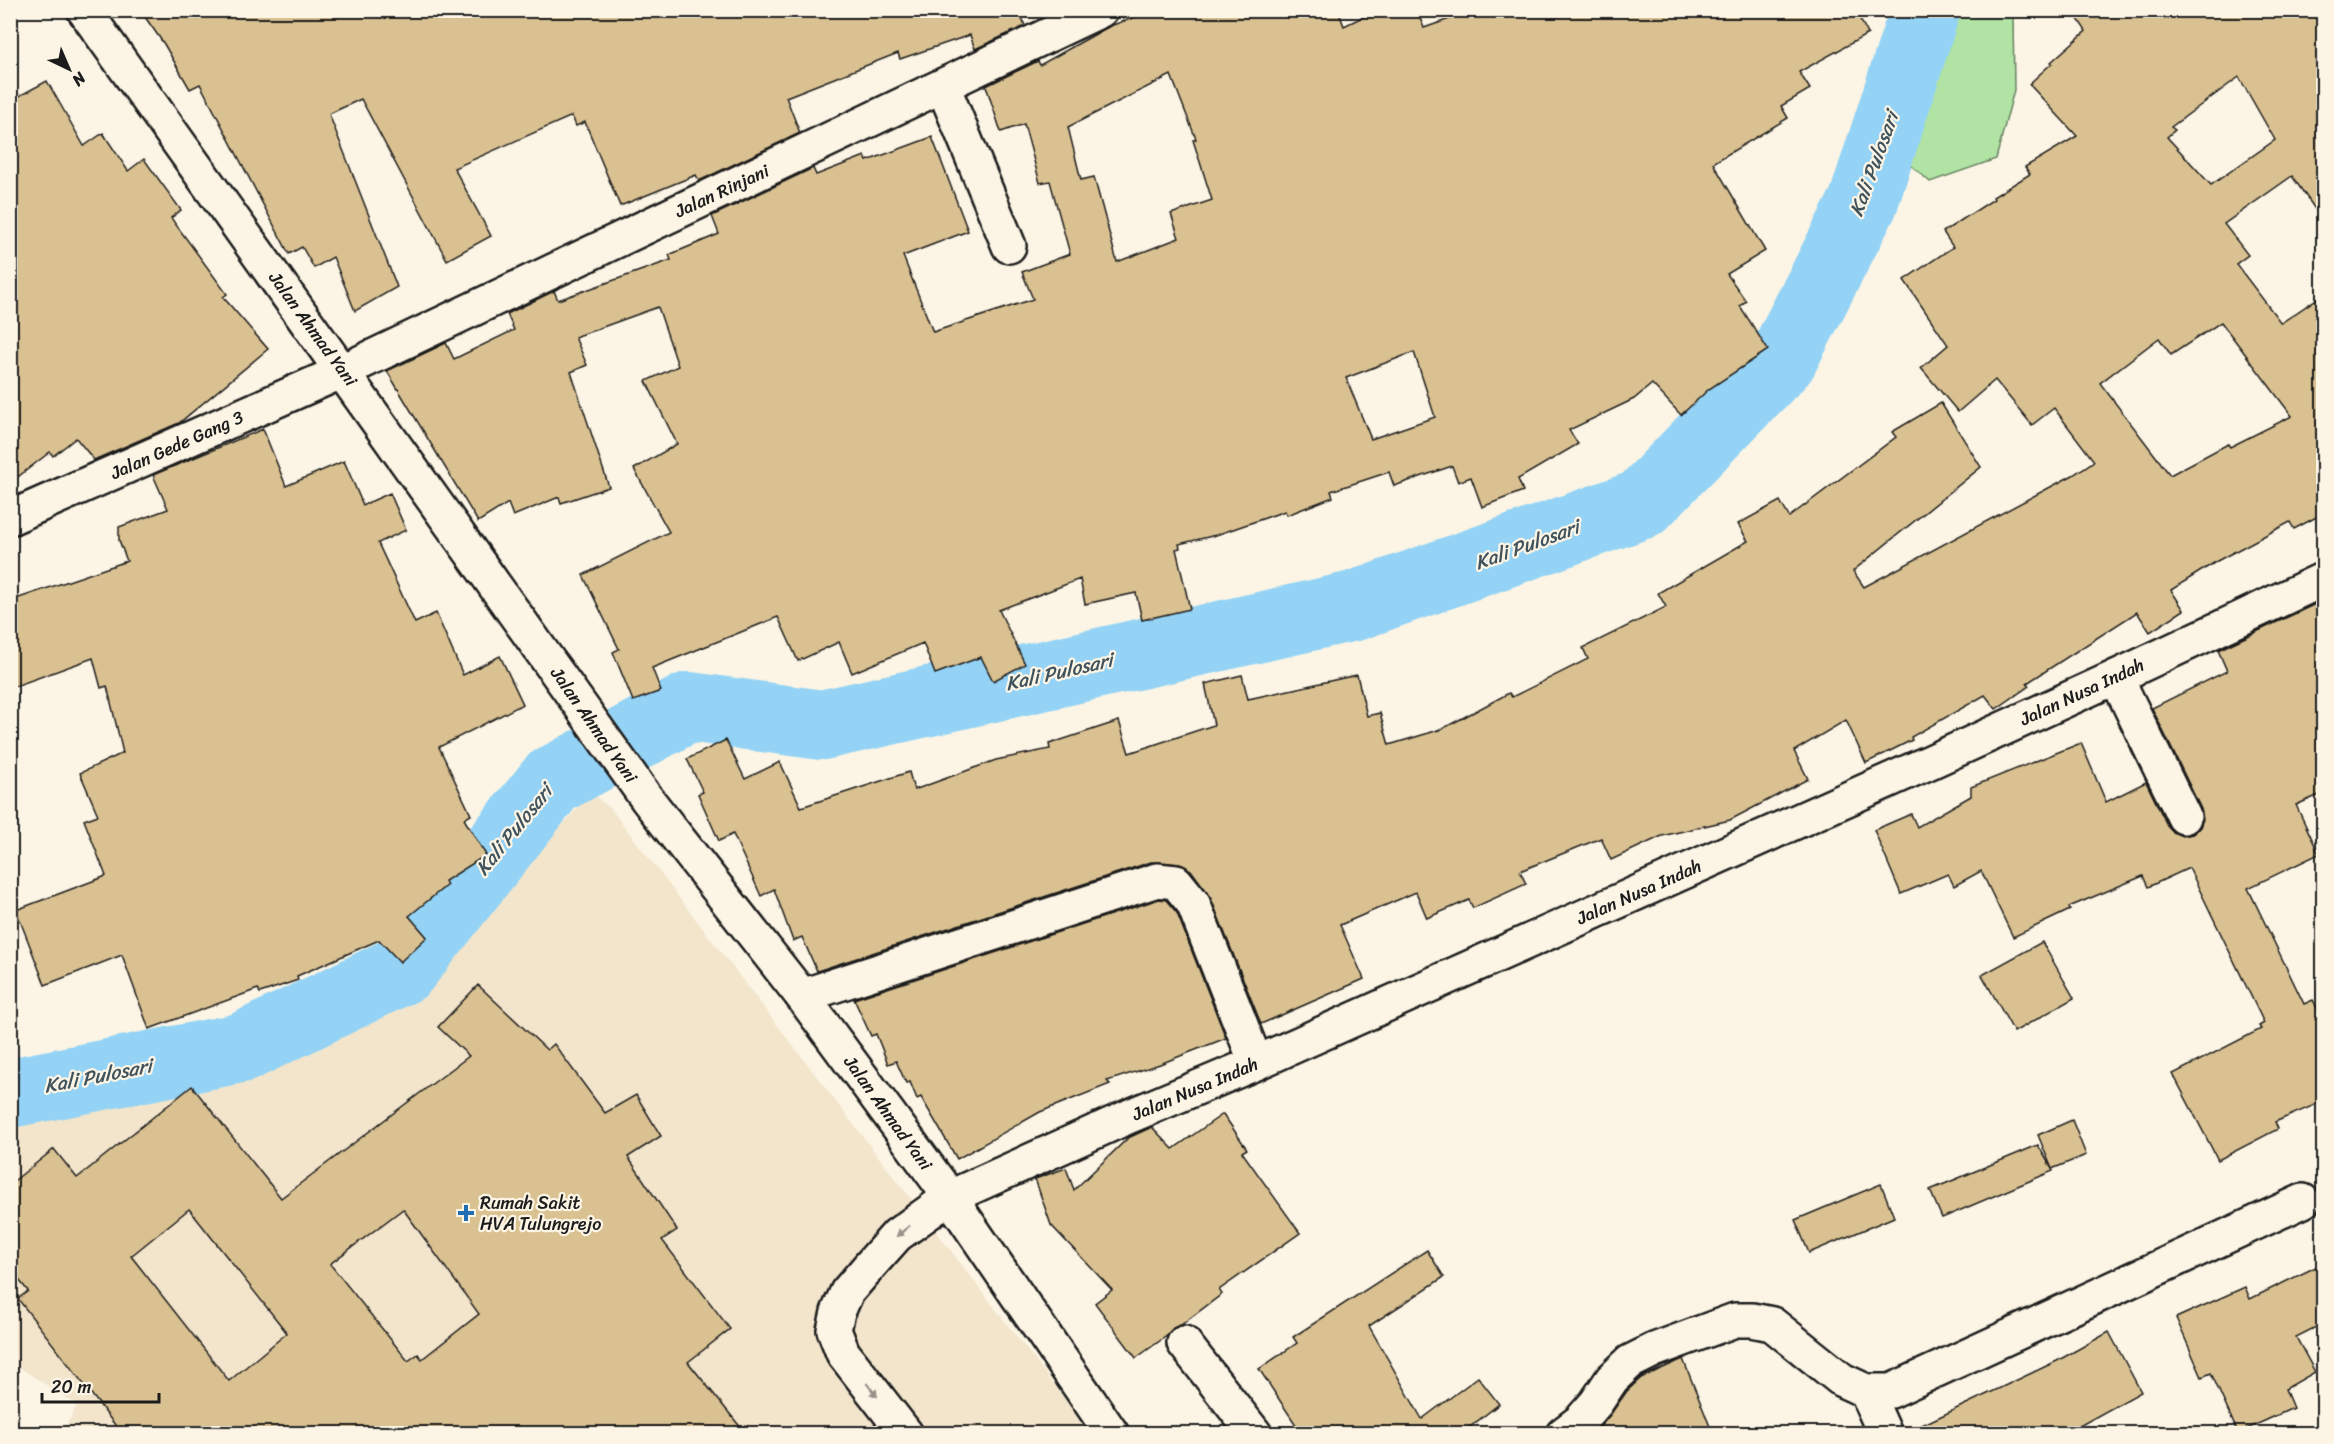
<svg xmlns="http://www.w3.org/2000/svg" width="2334" height="1444" font-family="Sriracha,sans-serif">
  <rect width="100%" height="100%" fill="#fcf5e5"/>
  <filter id="ink" filterUnits="userSpaceOnUse"><feTurbulence type="fractalNoise" baseFrequency=".0167" numOctaves="2"/><feDisplacementMap in="SourceGraphic" scale="12" xChannelSelector="R" yChannelSelector="G"/><feConvolveMatrix kernelMatrix="1 2 1 2 8 2 1 2 1" color-interpolation-filters="sRGB"/></filter>
  <g filter="url(#ink)">
    <path fill="#f2e5cc" d="M591 793 611 809 1091 1433H62L77 1405 11 1362 10 1064 394 1010Z"/>
    <path fill="#b0e3a4" stroke="#668060" stroke-width="1.5" d="M1943 11H2013L2014 90 1996 159 1930 182 1906 161 1921 93Z"/>
    <g fill="none" stroke-linecap="round" stroke-linejoin="round">
      <path stroke="#94d3f5" stroke-width="70" d="M10 1093 241 1048 403 969 552 781 689 707 822 725 1354 606 1642 504 1782 360 1863 203 1925 10"/>
    </g>
    <g fill="#dac191" stroke="#1c1c1c" stroke-width="1.5" fill-rule="evenodd">
      <path d="M140 10H1026V15L1022 17 1025 26 975 49 970 35 900 59 898 53 786 97 800 133 699 181 696 175 620 206 585 122 576 126 572 116 454 168 491 236 447 260 361 99 329 114 397 287 355 311 333 257 314 268 302 247 289 254 200 84 190 89 164 44Z"/>
      <path d="M1155 10H1338L1344 26 1377 10H1417L1424 28 1475 10H1855L1868 34 1799 72 1810 89 1781 106 1788 118 1713 163 1765 251 1727 274 1746 301 1740 306 1768 350 1709 389 1681 415 1652 384 1634 399 1569 430 1578 444 1518 479 1523 491 1482 507 1471 477 1458 482 1452 466 1394 486 1389 472 1331 491 1333 497 1287 515 1285 511 1216 535 1179 544 1180 548 1176 549 1190 609 1142 620 1136 593 1085 604 1080 579 999 610 1025 664 993 681 981 657 935 674 923 643 852 673 839 642 798 661 778 617 652 668 661 691 633 701 613 652 619 649 583 575 669 532 634 469 677 444 646 381 678 366 658 307 575 337 587 365 571 372 609 487 561 503 559 497 513 516 508 503 478 522 387 371 446 343 454 359 514 330 507 314 554 291 558 300 671 260 669 255 719 234 712 216 813 168 816 175 865 156 867 161 932 137 968 231 903 256 933 332 1033 299 1022 272 1070 254 1050 181 1040 183 1024 124 1001 132 986 86 1038 61 1040 65 1110 26ZM1171 75 1196 139 1193 140 1212 200 1171 214 1179 238 1117 262 1094 177 1081 180 1068 127ZM1414 352 1435 417 1371 439 1346 378Z"/>
      <path d="M2072 10H2324V222L2292 176 2224 224 2248 255 2236 264 2281 323 2324 294V513L2294 529 2290 522 2217 561 2171 590 2184 610 2150 632 2137 612 2027 683 2029 686 1996 709 1985 695 1911 737 1912 740 1866 763 1846 720 1794 751 1808 779 1730 820 1662 836 1611 860 1601 838 1520 871 1526 884 1473 908 1469 900 1427 918 1416 892 1340 925 1364 979 1261 1024 1210 896 1191 870 1179 864 1151 862 817 971 802 937 793 941 774 889 761 896 733 834 719 841 698 794 703 792 687 759 726 740 745 779 780 762 801 807 909 772 914 790 996 760 1050 749 1049 744 1119 721 1129 753 1214 725 1205 684 1242 675 1248 699 1357 675 1367 716 1380 713 1389 745 1442 729 1509 693 1512 697 1588 659 1583 648 1666 607 1658 593 1748 541 1738 524 1780 501 1789 517 1896 437 1892 432 1941 403 1981 467 1853 571 1864 587 2073 475 2094 461 2054 408 2032 425 1995 380 1958 412 1921 368 1948 345 1904 280 1953 247 1943 232 1994 199 1993 197 2030 174 2025 167 2077 136 2029 84 2052 63 2051 62 2086 31ZM2239 77 2275 140 2211 185 2167 137 2175 130 2171 127ZM2221 322 2292 416 2230 447 2228 444 2170 475 2100 383 2159 338 2171 355Z"/>
      <path d="M47 81 84 146 103 133 128 171 144 159 181 210 171 218 227 294 223 297 268 349 179 423 94 460 76 438 53 456 50 452 10 483V101Z"/>
      <path d="M263 429 286 486 344 461 363 505 390 493 406 530 378 543 415 623 436 613 463 675 500 656 523 704 439 747 471 815 464 819 486 855 445 881 447 885 409 916 427 937 400 962 379 940 297 976 298 980 260 993 258 989 149 1029 122 955 45 985 16 910 106 876 84 820 98 815 80 773 123 753 107 686 101 688 93 658 10 688V601L127 561 119 540V527L168 509 153 475Z"/>
      <path d="M2324 600V793L2296 805 2319 854 2248 888 2304 1004 2313 1000 2324 1022V1101L2275 1122 2278 1129 2218 1160 2173 1074 2261 1029 2259 1026 2264 1023 2189 868 2148 887 2143 876 2069 907 2070 910 2013 937 1981 871 1954 886 1948 874 1901 894 1874 830 1911 814 1917 827 1971 796V787L2081 743 2106 802 2146 782 2167 825 2173 832 2182 836 2193 834 2200 827 2203 819 2201 809 2152 708 2227 671 2218 650Z"/>
      <path d="M1159 899 1166 900 1177 913 1226 1038 1160 1064 1107 1081 1110 1084 1040 1112 957 1159 921 1097 917 1099 910 1082 906 1083 896 1061 888 1064 876 1034 871 1036 854 999Z"/>
      <path d="M2042 942 2074 998 2014 1032 1982 975Z"/>
      <path d="M478 985 547 1050 554 1044 605 1113 636 1095 661 1136 628 1157 677 1230 662 1240 730 1329 688 1362 746 1434H122L18 1299 28 1291 10 1269V1184L54 1149 77 1178 192 1086 281 1198 469 1056 438 1027ZM189 1209 287 1333 229 1381 131 1256ZM403 1209 479 1314 422 1359 418 1354 408 1361 330 1264Z"/>
      <path d="M1223 1114 1247 1149 1242 1152 1300 1233 1219 1290 1222 1294 1181 1325 1173 1328 1168 1335 1136 1358 1095 1303 1112 1290 1051 1225 1035 1179 1066 1168 1074 1190 1128 1138 1152 1127 1173 1149Z"/>
      <path d="M2072 1120 2086 1155 2052 1169 2038 1135Z"/>
      <path d="M2038 1145 2053 1171 1942 1218 1930 1190Z"/>
      <path d="M1881 1184 1894 1217 1809 1253 1795 1220Z"/>
      <path d="M1427 1250 1444 1277 1369 1326 1422 1419 1478 1377 1499 1404 1461 1434H1302L1259 1369 1297 1343 1293 1337Z"/>
      <path d="M2324 1263V1323L2296 1337 2315 1372 2285 1389 2293 1408 2238 1433 2211 1373 2202 1377 2176 1318 2245 1287 2250 1299Z"/>
      <path d="M2109 1332 2141 1392 2065 1434H1903L2057 1361Z"/>
      <path d="M1683 1359 1713 1434H1594L1610 1415 1627 1391 1641 1378Z"/>
    </g>
    <g fill="none" stroke-linecap="round" stroke-linejoin="round">
      <defs>
        <g id="minor">
          <path d="M943 86 1009 246"/>
          <path d="M10 518 343 371 1101 10"/>
          <path d="M2116 677 2184 817"/>
          <path d="M802 996 1157 880 1176 882 1193 903 1256 1063"/>
          <path d="M1184 1343 1255 1434"/>
          <path d="M1866 1391 1885 1434"/>
          <path d="M906 1434 843 1353 834 1330 838 1312 847 1292 872 1263 897 1235 950 1197 1130 1116 1256 1063 1930 762 2116 677 2324 579"/>
          <path d="M1563 1434 1580 1421 1596 1403 1612 1379 1630 1362 1654 1350 1735 1320H1752L1772 1324 1842 1380 1866 1391H1891L2303 1201"/>
        </g>
        <path id="major" d="M84 10 647 799 802 996 950 1197 1112 1434"/>
      </defs>
      <use href="#minor" stroke="#1c1c1c" stroke-width="38"/>
      <use href="#major" stroke="#1c1c1c" stroke-width="38"/>
      <use href="#minor" stroke="#fcf5e5" stroke-width="33"/>
      <use href="#major" stroke="#fcf5e5" stroke-width="33"/>
    </g>
    <defs><path id="oneway-solid" d="M-6-.8H1V-3.2L6.5 0L1 3.2V.8H-6Z" transform="scale(1.5)"/></defs>
    <g fill="#97938b">
      <use href="#oneway-solid" transform="translate(903 1231) rotate(141)"/>
      <use href="#oneway-solid" transform="translate(872 1390) rotate(52)"/>
    </g>
  </g>
  <path fill="#1f6fb2" stroke="#fcf5e5" stroke-width="2" d="M463 1204h6v6h6v6h-6v6h-6v-6h-6v-6h6z"/>
  <g text-anchor="middle" dominant-baseline="central" stroke-width="4.5" stroke-linejoin="round" paint-order="stroke">
    <g font-size="18" fill="#1c1c1c" stroke="#fcf5e5">
      <text transform="translate(722 191) rotate(-25)">Jalan Rinjani</text>
      <text transform="translate(313 329) rotate(54)">Jalan Ahmad Yani</text>
      <text transform="translate(177 445) rotate(-24)">Jalan Gede Gang 3</text>
      <text transform="translate(2082 692) rotate(-25)">Jalan Nusa Indah</text>
      <text transform="translate(594 725) rotate(55)">Jalan Ahmad Yani</text>
      <text transform="translate(1639 892) rotate(-24)">Jalan Nusa Indah</text>
      <text transform="translate(1195 1089) rotate(-23)">Jalan Nusa Indah</text>
      <text transform="translate(888 1113) rotate(54)">Jalan Ahmad Yani</text>
    </g>
    <g font-size="18" fill="#1c1c1c" stroke="#fcf5e5" text-anchor="start">
      <text x="480" y="1203">Rumah Sakit<tspan x="480" dy="21">HVA Tulungrejo</tspan></text>
    </g>
    <g font-size="20" font-style="italic" fill="#40535d" stroke="#fcf5e5">
      <text transform="translate(1874 164) rotate(-70)">Kali Pulosari</text>
      <text transform="translate(1527 545) rotate(-20)">Kali Pulosari</text>
      <text transform="translate(1059 672) rotate(-13)">Kali Pulosari</text>
      <text transform="translate(514 830) rotate(-51)">Kali Pulosari</text>
      <text transform="translate(98 1076) rotate(-11)">Kali Pulosari</text>
    </g>
  </g>
  <rect width="2334" height="1444" fill="none" stroke="#fcf5e5" stroke-width="36"/>
  <rect x="18" y="18" width="2298" height="1408" fill="none" stroke="#1c1c1c" stroke-width="2" filter="url(#ink)"/>
  <g transform="translate(69 69) rotate(136)" stroke="#fcf5e5" stroke-width="4.5" paint-order="stroke">
  <path d="M0-4.5L10 22L0 15L-10 22Z" fill="#1c1c1c"/>
  <text y="-9" font-size="16" font-weight="bold" text-anchor="middle" fill="#1c1c1c">N</text>
  </g>
  <path d="M42 1393v9h117v-9" fill="none" stroke="#1c1c1c" stroke-width="3"/>
  <text x="51" y="1393" font-size="18" fill="#1c1c1c" stroke="#fcf5e5" stroke-width="4.5" paint-order="stroke">20 m</text>
</svg>
